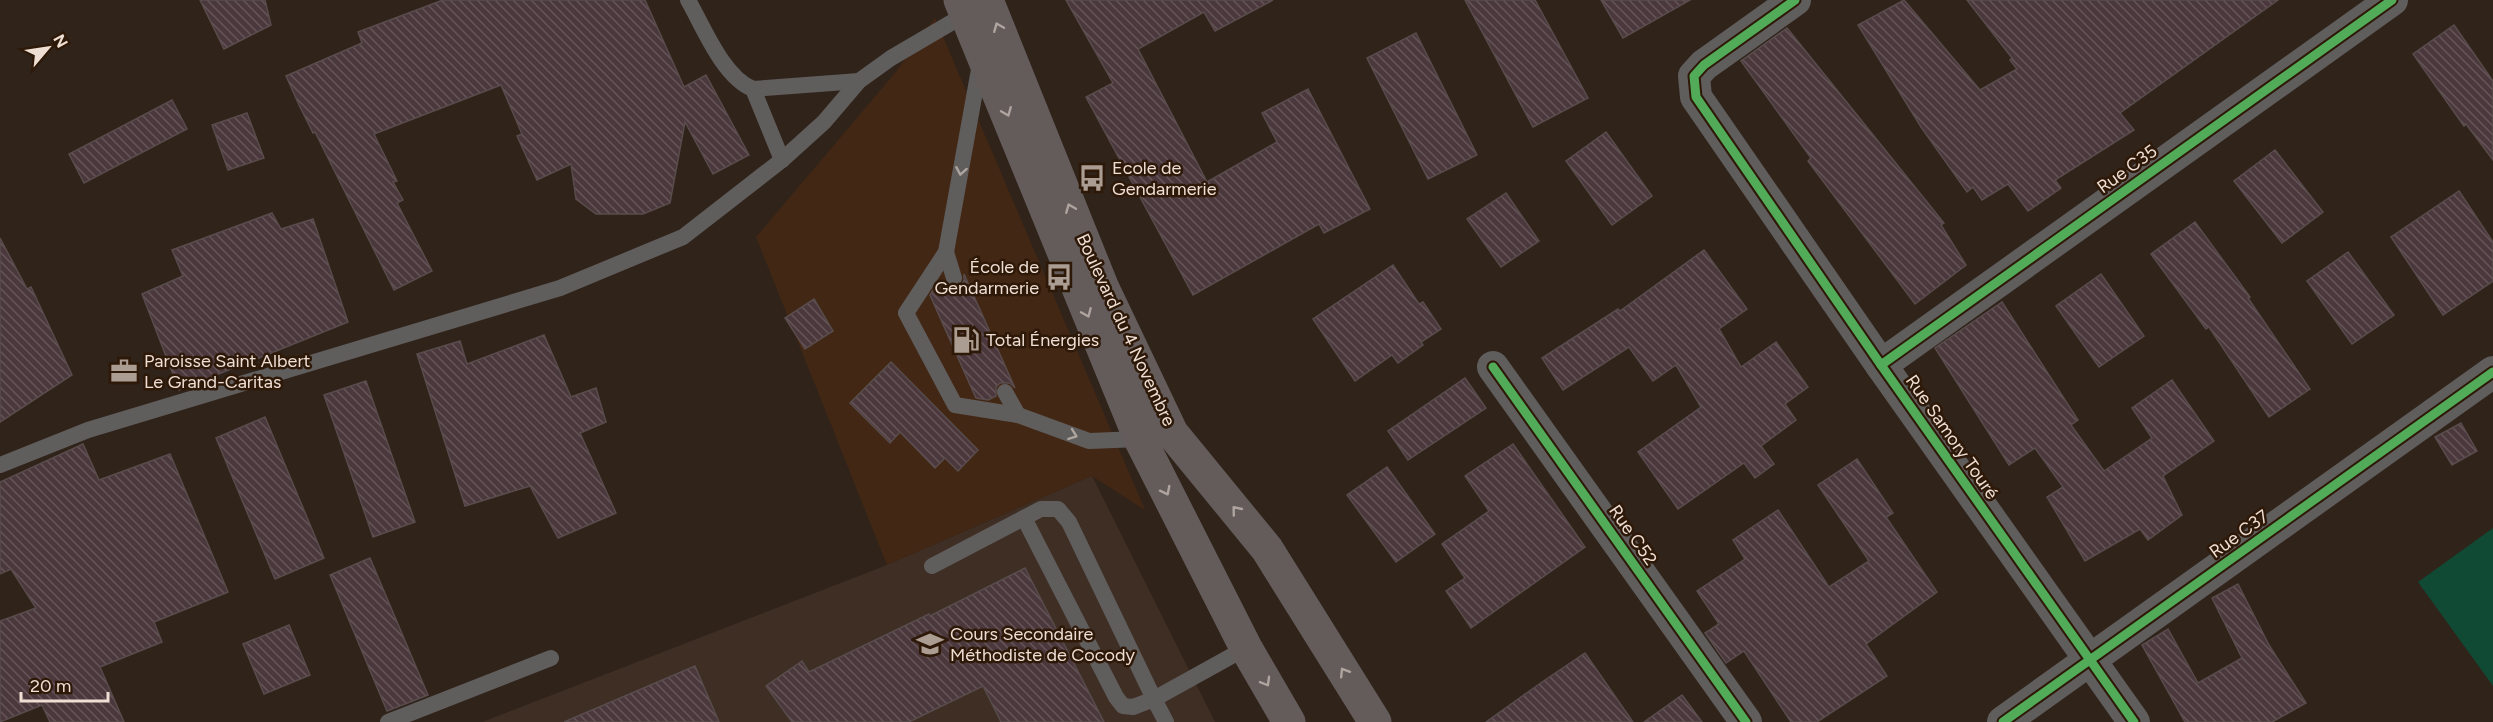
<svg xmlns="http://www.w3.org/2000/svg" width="2493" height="722" font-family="Figtree,sans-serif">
  <defs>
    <pattern id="building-back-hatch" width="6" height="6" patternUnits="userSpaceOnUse" patternTransform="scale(1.5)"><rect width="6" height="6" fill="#4b383d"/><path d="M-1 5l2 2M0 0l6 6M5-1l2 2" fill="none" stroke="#655458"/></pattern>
  </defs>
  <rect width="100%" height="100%" fill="#30231a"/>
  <path fill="#422714" d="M935 18 1145 510 1092 476 887 565 756 237 895 73Z"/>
  <path fill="#3e2e24" d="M1092 476 1215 722H482L887 565Z"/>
  <path fill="#104934" d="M2493 528V686L2418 582Z"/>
  <g fill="url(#building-back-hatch)" stroke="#584c4c" stroke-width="1.5">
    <path d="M200 0H265L271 25 224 49Z"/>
    <path d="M443 0H645L684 87 706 75 749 155 713 174 685 122 670 203 643 214H596L576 199 571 164 537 180 517 136 522 134 501 85 374 134 397 181 393 182 403 200 397 203 432 271 394 290 315 132 313 133 299 105 286 76 362 43 358 32Z"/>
    <path d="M1066 0H1273L1215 31 1204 12 1138 49 1207 182 1277 142 1262 113 1308 89 1370 209 1324 233 1319 224 1193 295 1086 97 1113 83Z"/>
    <path d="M1465 0H1535L1588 98 1533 127Z"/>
    <path d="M1601 0H1690L1623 38Z"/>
    <path d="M1904 0 1980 90 2017 69 2010 60 2012 58 1967 0H2278L2120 113 2134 130 2055 180 2061 188 2028 211 2008 184 1982 200 1973 187 1967 192 1921 127 1858 25Z"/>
    <path d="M2454 25 2493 81V160L2466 124 2464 126 2413 54Z"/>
    <path d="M1787 28 1944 223 1941 225 1966 265 1915 304 1808 161 1811 158 1741 61Z"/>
    <path d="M1416 33 1477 155 1428 179 1367 58Z"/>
    <path d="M172 100 187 129 84 183 69 154Z"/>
    <path d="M247 113 264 158 228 170 212 125Z"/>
    <path d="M1606 132 1652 196 1612 225 1566 161Z"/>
    <path d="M2275 150 2323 212 2282 243 2234 181Z"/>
    <path d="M2459 191 2493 242V281L2443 315 2391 237Z"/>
    <path d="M1506 193 1539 241 1501 267 1467 219Z"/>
    <path d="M272 213 281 229 313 219 348 322 179 390 142 294 183 276 172 250Z"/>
    <path d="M2195 222 2250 297 2248 298 2310 389 2269 417 2209 327 2206 329 2151 254Z"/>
    <path d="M0 238 27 289 31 287 72 375 0 422Z"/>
    <path d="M1704 250 1747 309 1719 329 1741 367 1776 342 1808 387 1785 404 1796 420 1761 446 1774 464 1755 478 1744 463 1678 509 1638 452 1701 407 1676 365 1653 381 1629 347 1563 390 1542 358 1618 309 1620 311Z"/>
    <path d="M2348 252 2394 315 2352 344 2307 281Z"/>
    <path d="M1393 265 1419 304 1423 302 1441 329 1421 342 1423 345 1398 363 1392 355 1355 381 1313 319Z"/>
    <path d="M964 274 1015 388 1010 383H1000L996 387V396L988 400 976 398 930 295 936 286 945 282 952 288 961 286 964 280Z"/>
    <path d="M2101 274 2144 336 2099 367 2056 306Z"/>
    <path d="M814 299 833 331 805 349 785 318Z"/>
    <path d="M2002 302 2078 420 2071 425 2104 471 2152 438 2132 408 2172 380 2214 441 2163 476 2182 515 2148 540 2140 529 2085 561 2047 497 2063 487 2035 448 2009 465 1935 348Z"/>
    <path d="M544 335 571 397 596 388 606 422 580 433 616 513 558 538 530 486 465 506 417 354 460 341 467 364Z"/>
    <path d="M891 362 978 450 958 471 945 458 935 468 900 432 890 443 850 403Z"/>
    <path d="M1465 378 1486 408 1408 460 1388 431Z"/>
    <path d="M366 381 415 522 373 537 324 395Z"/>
    <path d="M265 417 324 558 275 579 216 438Z"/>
    <path d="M2461 423 2477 451 2452 465 2435 437Z"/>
    <path d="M83 444 99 480 170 454 228 592 154 622 162 642 100 667 124 722H50L42 705 0 722V621L36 608 11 569 0 574V482Z"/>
    <path d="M1513 444 1585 547 1471 628 1446 591 1465 578 1442 544 1489 511 1465 476Z"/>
    <path d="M1857 459 1893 513 1886 517 1937 592 1866 644 1887 676 1817 722H1791L1744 651 1726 663 1705 633 1719 624 1697 591 1745 559 1733 540 1778 510 1829 587 1869 561 1818 485Z"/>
    <path d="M1387 467 1435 534 1396 562 1347 495Z"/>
    <path d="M370 558 428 695 387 711 330 575Z"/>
    <path d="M1025 568 1104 722H1001L983 686 909 722H792L766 686 802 661 809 672 929 614 930 616Z"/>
    <path d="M2238 584 2269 645 2306 703 2272 722H2185L2142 645 2168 629 2198 683 2242 658 2212 598Z"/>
    <path d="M289 625 310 675 264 694 243 644Z"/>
    <path d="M1585 653 1633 722H1486L1542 682Z"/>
    <path d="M695 666 719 722H564Z"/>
    <path d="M1682 695 1702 722H1644Z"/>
  </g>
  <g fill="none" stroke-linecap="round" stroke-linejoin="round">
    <g stroke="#605d5d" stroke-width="16">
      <path d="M688 0C704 28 723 77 753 89L859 81"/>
      <path d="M980 64 946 252 906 313 955 405 1018 415 1089 441 1140 439"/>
      <path d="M753 89 782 160"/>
      <path d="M946 252 954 278"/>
      <path d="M1005 392 1018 415"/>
      <path d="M0 465 88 430 560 288 683 237 782 160 824 122 859 81 891 58 966 14"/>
      <path d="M1024 518 1116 697 1123 706 1133 707 1154 699 1166 722"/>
      <path d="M932 566 1041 509H1058L1069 522 1154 699 1246 648"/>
      <path d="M388 722 551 658"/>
    </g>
    <g stroke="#605d5d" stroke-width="32">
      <path d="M1795 0 1704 65 1694 76 1696 97 1881 365 2134 722"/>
      <path d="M1881 365 2392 0"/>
      <path d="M1493 367 1746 722"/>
      <path d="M2003 722 2493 372"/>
    </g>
    <g stroke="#635c5b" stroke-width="33">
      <path d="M960 0 1140 439 1246 648 1289 722"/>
      <path d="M987 0 1102 286 1172 433 1267 549 1375 722"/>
    </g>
    <defs>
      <g id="cycleway">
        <path d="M1795 0 1704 65 1694 76 1696 97 1881 365 2134 722"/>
        <path d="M1881 365 2392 0"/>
        <path d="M1493 367 1746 722"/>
        <path d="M2003 722 2493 372"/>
      </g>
    </defs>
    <use href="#cycleway" stroke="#2e1807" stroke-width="13"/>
    <use href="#cycleway" stroke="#51ab58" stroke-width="9"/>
  </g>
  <defs><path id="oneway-chevron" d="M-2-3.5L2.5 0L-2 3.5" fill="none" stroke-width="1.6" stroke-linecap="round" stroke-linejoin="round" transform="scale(1.5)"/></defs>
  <g stroke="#afa49e">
    <use href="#oneway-chevron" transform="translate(998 27) rotate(-112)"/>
    <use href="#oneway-chevron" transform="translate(1007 112) rotate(68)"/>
    <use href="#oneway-chevron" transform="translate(1070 208) rotate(-112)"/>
    <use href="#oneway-chevron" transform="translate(1087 313) rotate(67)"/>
    <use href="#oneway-chevron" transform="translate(1166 491) rotate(63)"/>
    <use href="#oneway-chevron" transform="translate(1236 510) rotate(-129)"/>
    <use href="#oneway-chevron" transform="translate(1344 672) rotate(-122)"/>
    <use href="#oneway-chevron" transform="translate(1266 682) rotate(60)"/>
  </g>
  <g stroke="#aea49e">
    <use href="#oneway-chevron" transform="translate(961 171) rotate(100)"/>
    <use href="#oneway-chevron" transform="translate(1073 435) rotate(20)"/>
  </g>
  <defs>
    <symbol id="bus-bare" viewBox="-9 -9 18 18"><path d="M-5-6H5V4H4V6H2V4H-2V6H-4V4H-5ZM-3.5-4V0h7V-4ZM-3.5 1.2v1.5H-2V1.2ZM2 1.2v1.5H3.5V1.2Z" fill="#ac9d93" stroke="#2e1807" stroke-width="2.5" paint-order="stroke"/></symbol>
    <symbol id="fuel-bare" viewBox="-9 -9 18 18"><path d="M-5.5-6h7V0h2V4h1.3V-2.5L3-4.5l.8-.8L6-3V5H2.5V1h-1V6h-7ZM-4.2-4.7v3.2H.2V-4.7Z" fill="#ac9d93" stroke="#2e1807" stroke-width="2.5" paint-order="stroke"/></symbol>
    <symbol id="office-bare" viewBox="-9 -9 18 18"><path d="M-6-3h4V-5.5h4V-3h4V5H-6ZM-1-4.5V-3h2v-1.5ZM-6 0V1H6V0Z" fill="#ac9d93" stroke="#2e1807" stroke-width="2.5" paint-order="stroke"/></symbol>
    <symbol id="school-bare" viewBox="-9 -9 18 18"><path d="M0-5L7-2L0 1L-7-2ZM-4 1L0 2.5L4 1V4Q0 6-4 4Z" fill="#ac9d93" stroke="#2e1807" stroke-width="2.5" paint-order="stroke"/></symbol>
  </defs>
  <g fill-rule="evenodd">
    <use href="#bus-bare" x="1073" y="159" width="38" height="38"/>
    <use href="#bus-bare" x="1040" y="258" width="38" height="38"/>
    <use href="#fuel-bare" x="947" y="321" width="38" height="38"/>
    <use href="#office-bare" x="105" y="352" width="38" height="38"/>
    <use href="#school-bare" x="911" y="625" width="38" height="38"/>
  </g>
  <g text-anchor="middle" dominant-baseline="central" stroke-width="5" stroke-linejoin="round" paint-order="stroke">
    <g font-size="18" fill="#eeded4" stroke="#2e1807" text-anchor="start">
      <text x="1112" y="168">Ecole de<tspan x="1112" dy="21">Gendarmerie</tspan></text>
      <text x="1039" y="267" text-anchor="end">École de<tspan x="1039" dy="21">Gendarmerie</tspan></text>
      <text x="986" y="340">Total Énergies</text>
      <text x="144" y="361">Paroisse Saint Albert<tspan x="144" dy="21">Le Grand-Caritas</tspan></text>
      <text x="950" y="634">Cours Secondaire<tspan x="950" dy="21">Méthodiste de Cocody</tspan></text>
    </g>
    <g font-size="18" fill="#eeded4" stroke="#2e1807">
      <text transform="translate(2127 169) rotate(-36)">Rue C35</text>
      <text transform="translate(1126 330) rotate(65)">Boulevard du 4 Novembre</text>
      <text transform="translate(1952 437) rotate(55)">Rue Samory Touré</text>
      <text transform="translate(2239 534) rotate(-36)">Rue C37</text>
      <text transform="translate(1633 535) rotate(55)">Rue C52</text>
    </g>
  </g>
  <g transform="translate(48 48) rotate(61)" stroke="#2e1807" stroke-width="4.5" paint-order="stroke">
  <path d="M0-4.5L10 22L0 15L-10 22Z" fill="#eeded4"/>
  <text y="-9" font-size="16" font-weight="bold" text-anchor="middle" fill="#eeded4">N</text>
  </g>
  <path d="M21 692v9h87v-9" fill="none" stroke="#eeded4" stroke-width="3"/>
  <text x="30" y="692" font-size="18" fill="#eeded4" stroke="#2e1807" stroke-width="4.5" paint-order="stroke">20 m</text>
</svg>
